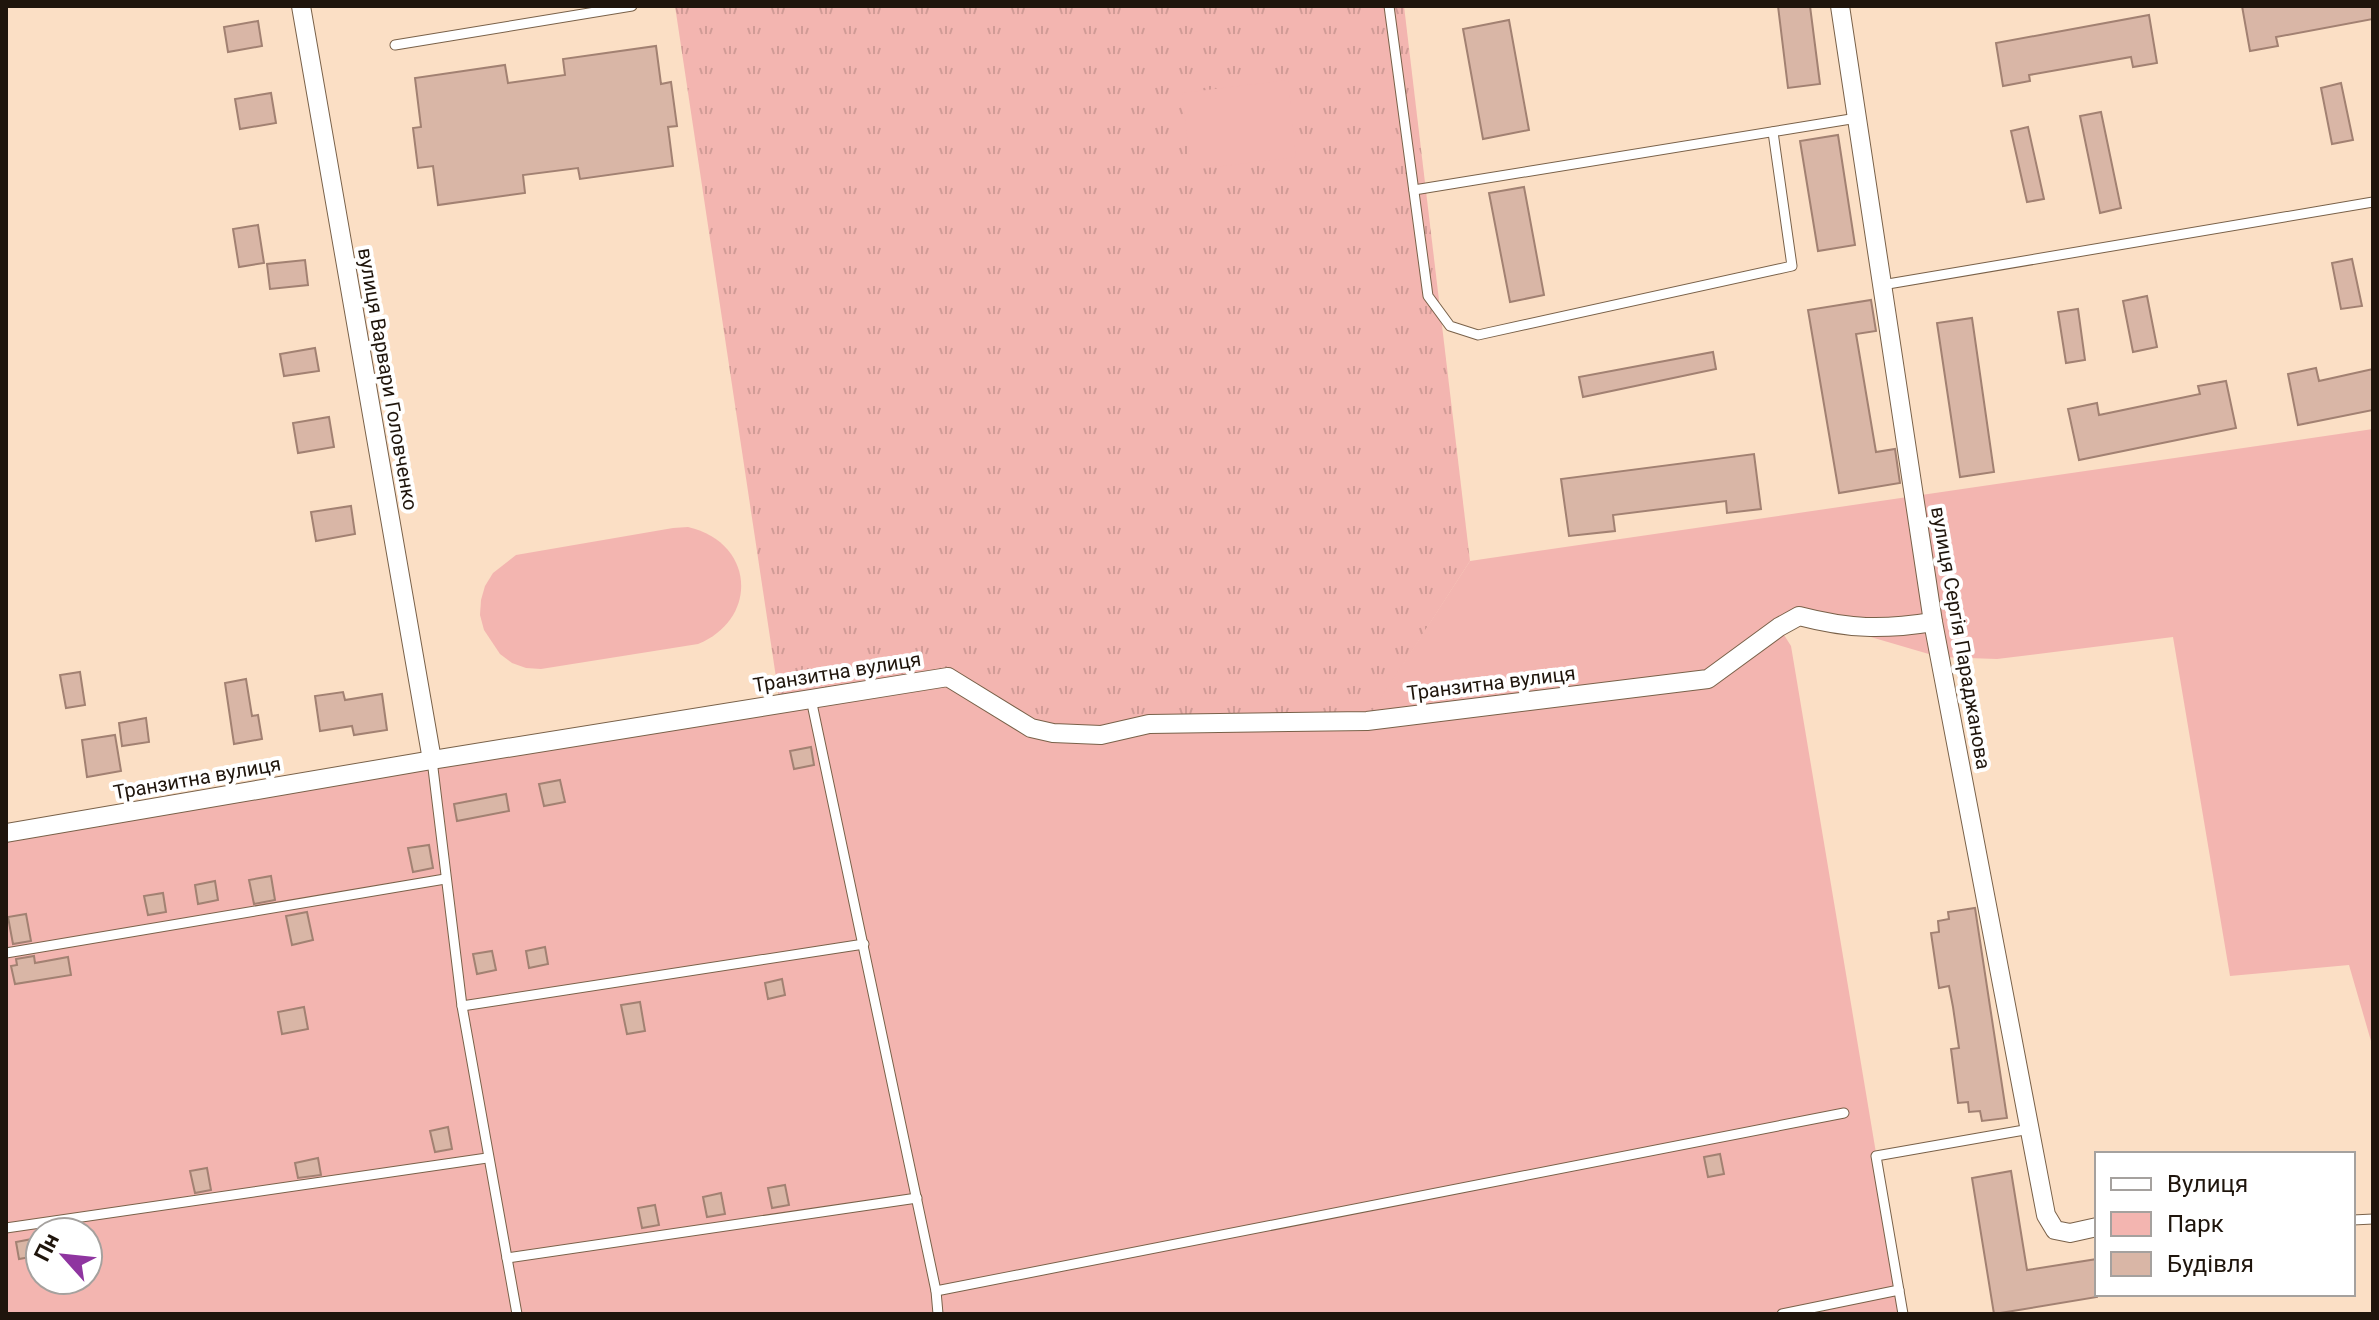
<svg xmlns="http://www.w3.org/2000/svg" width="2379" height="1320" font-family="Roboto,sans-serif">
  <defs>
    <pattern id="grass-tufts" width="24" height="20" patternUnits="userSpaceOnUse" patternTransform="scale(2)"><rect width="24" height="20" fill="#f3b5b0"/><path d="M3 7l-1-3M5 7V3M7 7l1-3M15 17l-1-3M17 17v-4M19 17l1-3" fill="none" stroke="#d09b96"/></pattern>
  </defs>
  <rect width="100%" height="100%" fill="#fbdfc5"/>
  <path fill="url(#grass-tufts)" d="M675 6H1404L1470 561 1367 721 1101 735 780 704Z"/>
  <g fill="#f3b5b0" fill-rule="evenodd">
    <path d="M1288 80 1296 157 1191 170 1182 93Z"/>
    <path d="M2373 429V1048L2349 965 2230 976 2173 637 1997 659 1939 657 1799 616 1779 627 1791 646 1903 1314H6V833L948 677 1031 728 1366 721 1470 561ZM40 1232H88V1280H40Z"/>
    <path d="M688 527C754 542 760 618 698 644L541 669 526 668 512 663 500 654 484 630 480 615 481 600 485 586 493 573 516 555 673 528Z"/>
  </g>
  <g fill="#d9b6a6" stroke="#a28172" stroke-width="2">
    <path d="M1778 6H1810L1820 84 1788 88Z"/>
    <path d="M2242 6H2373V19L2276 37 2278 46 2250 51Z"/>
    <path d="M2149 15 2157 63 2133 67 2131 57 2029 75 2030 81 2003 86 1996 43Z"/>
    <path d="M1509 20 1529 130 1483 139 1463 29Z"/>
    <path d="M258 21 262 46 228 52 224 27Z"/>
    <path d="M656 46 661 84 671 82 677 126 668 127 673 166 580 179 578 168 523 175 525 193 438 205 433 166 418 168 413 128 421 127 415 78 505 65 508 83 565 75 563 59Z"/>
    <path d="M2341 83 2353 140 2332 144 2321 88Z"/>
    <path d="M271 93 276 123 240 129 235 99Z"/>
    <path d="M2101 112 2121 208 2100 213 2080 116Z"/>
    <path d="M2028 127 2044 199 2027 202 2011 131Z"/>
    <path d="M1838 135 1855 245 1818 251 1800 141Z"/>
    <path d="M1524 187 1544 295 1510 302 1489 193Z"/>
    <path d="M258 225 264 263 239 267 233 229Z"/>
    <path d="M2352 259 2362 306 2341 309 2332 263Z"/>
    <path d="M305 260 308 285 270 289 267 264Z"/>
    <path d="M2147 296 2157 347 2133 352 2123 301Z"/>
    <path d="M1871 300 1876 331 1856 334 1876 452 1895 449 1900 483 1839 493 1808 310Z"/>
    <path d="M2078 309 2085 360 2066 363 2058 312Z"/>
    <path d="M1972 318 1994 472 1960 477 1937 323Z"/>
    <path d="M315 348 319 371 284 376 280 354Z"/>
    <path d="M1713 352 1716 369 1583 397 1579 377Z"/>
    <path d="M2316 368 2319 381 2373 369V410L2298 425 2288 374Z"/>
    <path d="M2226 381 2236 428 2079 460 2068 409 2097 403 2099 415 2200 394 2198 386Z"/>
    <path d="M329 417 334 447 298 453 293 423Z"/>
    <path d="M1754 454 1761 509 1727 513 1726 501 1613 515 1615 531 1569 536 1561 479Z"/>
    <path d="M351 506 355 534 316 541 311 512Z"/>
    <path d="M80 672 85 705 66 708 60 675Z"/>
    <path d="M246 679 252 716 258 715 262 739 234 744 225 683Z"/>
    <path d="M343 692 345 700 382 694 387 730 354 735 352 726 320 731 315 696Z"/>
    <path d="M146 718 149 742 122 746 119 723Z"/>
    <path d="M115 735 121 771 87 777 82 740Z"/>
    <path d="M811 747 814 765 794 769 790 751Z"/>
    <path d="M560 780 565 802 544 806 539 784Z"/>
    <path d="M506 794 509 811 457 821 454 804Z"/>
    <path d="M429 845 433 868 413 872 408 848Z"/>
    <path d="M271 876 275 900 254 904 249 880Z"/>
    <path d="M215 881 218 900 198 904 195 885Z"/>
    <path d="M163 893 166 912 148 915 144 896Z"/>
    <path d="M1975 908 2007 1118 1982 1121 1980 1111 1969 1112 1968 1102 1958 1103 1951 1049 1959 1048 1953 1007 1949 986 1939 988 1931 933 1939 932 1938 921 1949 919 1948 912Z"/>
    <path d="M307 912 313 940 292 945 286 916Z"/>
    <path d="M26 914 31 941 13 944 8 917Z"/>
    <path d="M545 947 548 964 529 968 526 951Z"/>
    <path d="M492 951 496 970 477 974 473 954Z"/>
    <path d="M34 956 35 963 68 957 71 975 15 984 11 966 17 965 16 959Z"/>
    <path d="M782 979 785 995 768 999 765 983Z"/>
    <path d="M640 1002 645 1031 627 1034 621 1005Z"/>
    <path d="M304 1007 308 1029 282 1034 278 1012Z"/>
    <path d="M448 1127 452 1149 435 1152 430 1131Z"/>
    <path d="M1720 1154 1724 1174 1708 1177 1704 1157Z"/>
    <path d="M318 1158 321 1175 298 1178 295 1163Z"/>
    <path d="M207 1168 211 1190 195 1193 190 1171Z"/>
    <path d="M2011 1171 2027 1270 2097 1259V1297L1994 1314 1972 1178Z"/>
    <path d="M785 1185 789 1205 772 1208 768 1188Z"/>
    <path d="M721 1193 725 1214 707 1217 703 1197Z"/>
    <path d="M655 1205 659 1225 642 1228 638 1208Z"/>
    <path d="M32 1239 36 1256 19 1259 16 1242Z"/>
  </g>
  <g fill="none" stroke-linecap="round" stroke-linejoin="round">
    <defs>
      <g id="lane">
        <path d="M1389 6 1428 296 1450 326 1478 335 1792 266 1773 132"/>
        <path d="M395 45 632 6"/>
        <path d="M1414 190 1857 118"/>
        <path d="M1882 285 2373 202"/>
        <path d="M811 699 936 1291 938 1314"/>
        <path d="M432 760 462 1006 517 1314"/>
        <path d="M6 953 445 879"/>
        <path d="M462 1006 864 944"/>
        <path d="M2353 1220 2373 1219"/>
        <path d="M6 1228 487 1158"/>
        <path d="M507 1258 917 1198"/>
        <path d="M936 1291 1844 1113"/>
        <path d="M1782 1314 1899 1290"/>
        <path d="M1903 1314 1876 1156 2030 1129"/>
      </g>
      <g id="street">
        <path d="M301 6 432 760"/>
        <path d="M1840 6 1933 622 2046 1215 2055 1230 2070 1233 2097 1227"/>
        <path d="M6 833 432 760 948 677 1031 728 1053 733 1101 735 1149 724 1367 721 1708 679 1779 627 1799 616C1849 629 1882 630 1933 622"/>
      </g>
    </defs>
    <use href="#lane" stroke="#796149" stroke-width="11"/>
    <use href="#street" stroke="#796149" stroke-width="20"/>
    <use href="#lane" stroke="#fff" stroke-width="9"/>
    <use href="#street" stroke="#fff" stroke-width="18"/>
  </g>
  <g text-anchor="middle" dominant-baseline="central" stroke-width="8" stroke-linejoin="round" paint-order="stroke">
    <g font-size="20" fill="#1f150c" stroke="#fff">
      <text transform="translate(388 379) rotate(80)">вулиця Варвари Головченко</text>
      <text transform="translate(1961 638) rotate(80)">вулиця Сергія Параджанова</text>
      <text transform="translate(837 672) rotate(-9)">Транзитна вулиця</text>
      <text transform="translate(1491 683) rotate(-7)">Транзитна вулиця</text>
      <text transform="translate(197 778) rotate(-10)">Транзитна вулиця</text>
    </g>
  </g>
  <rect width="2379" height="1320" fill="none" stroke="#1f150c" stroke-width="16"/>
  <rect x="2095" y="1152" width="260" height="144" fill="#ffffff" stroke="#a5a19e" stroke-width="2"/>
  <rect x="2111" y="1178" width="40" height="12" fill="#ffffff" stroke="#a5a19e" stroke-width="2"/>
  <text x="2167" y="1192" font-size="24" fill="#1f150c">Вулиця</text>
  <rect x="2111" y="1212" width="40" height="24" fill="#f3b5b0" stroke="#a5a19e" stroke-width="2"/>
  <text x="2167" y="1232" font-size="24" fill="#1f150c">Парк</text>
  <rect x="2111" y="1252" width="40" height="24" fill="#d9b6a6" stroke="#a5a19e" stroke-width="2"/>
  <text x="2167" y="1272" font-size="24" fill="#1f150c">Будівля</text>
  <g transform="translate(64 1256) rotate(297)"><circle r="38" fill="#ffffff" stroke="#a5a19e" stroke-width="2"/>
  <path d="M0-6L14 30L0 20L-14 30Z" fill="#8f35a0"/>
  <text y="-12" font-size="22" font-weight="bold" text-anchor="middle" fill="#1f150c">Пн</text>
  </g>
</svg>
